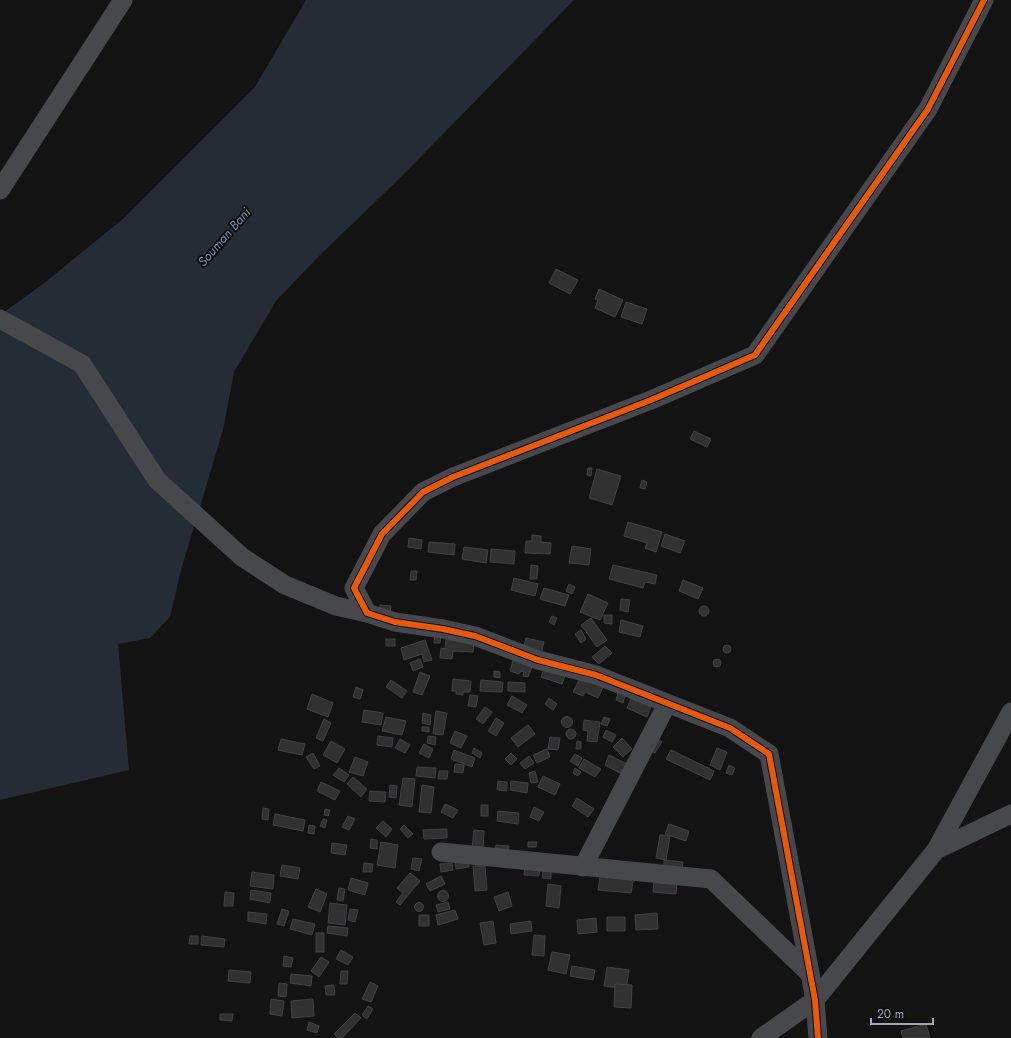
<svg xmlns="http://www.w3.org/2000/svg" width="1011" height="1038" font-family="Jost,sans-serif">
  <rect width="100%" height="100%" fill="#131313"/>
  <path fill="#262c35" d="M306 0H574L398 180 320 255 276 301 234 372 223 430 181 570 170 617 150 638 118 644 129 770 0 800V315L43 284 124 218 255 87Z"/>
  <g fill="#313132" stroke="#424247">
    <path d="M556 269 578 280 570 294 549 283Z"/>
    <path d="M599 289 623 300 615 317 595 308 598 300 595 299Z"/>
    <path d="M626 302 647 309 642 324 621 317Z"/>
    <path d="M694 431 711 439 707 447 690 439Z"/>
    <path d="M588 468H592L591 476 587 475Z"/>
    <path d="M597 469 621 476 612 505 589 498Z"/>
    <path d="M642 480 647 482 645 489 640 488Z"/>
    <path d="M628 522 662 532 656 552 645 548 647 543 624 536Z"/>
    <path d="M665 534 685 541 680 553 661 546Z"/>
    <path d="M532 535 541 536V542L551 543 550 554 525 553 526 541H532Z"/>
    <path d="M409 538 422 540 421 549 408 547Z"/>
    <path d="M429 542 455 544 454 555 428 552Z"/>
    <path d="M572 546 591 549 589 565 569 563Z"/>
    <path d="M464 547 488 550 486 563 462 559Z"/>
    <path d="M491 549 515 551 514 564 490 562Z"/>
    <path d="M531 565 538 566 537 579H530Z"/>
    <path d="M613 565 657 575 655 584 645 582 643 588 609 579Z"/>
    <path d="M411 571H417L416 580H410Z"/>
    <path d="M514 578 538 584 535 596 511 590Z"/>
    <path d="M683 580 703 588 698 599 679 591Z"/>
    <path d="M569 584 575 587 572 594 566 591Z"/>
    <path d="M544 588 569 595 565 606 540 599Z"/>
    <path d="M588 594 608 603 600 620 580 612Z"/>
    <path d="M621 599 630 600 628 612 620 610Z"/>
    <path d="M380 605 391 606 390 612 380 611Z"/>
    <circle cx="704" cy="611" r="5"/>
    <path d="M604 615H612V624L604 623Z"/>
    <path d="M552 616 557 618 554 625 549 622Z"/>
    <path d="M591 618 607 640 597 647 581 625Z"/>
    <path d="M621 620 643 626 640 637 619 632Z"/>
    <path d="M581 630 586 639 581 643 575 634Z"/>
    <path d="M435 633 441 634 440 643H434Z"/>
    <path d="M446 638 474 641 473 652 453 651 452 659 440 658 441 648 445 649Z"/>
    <path d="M526 638 544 642 541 654 523 649Z"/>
    <rect x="386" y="639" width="9" height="7"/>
    <path d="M425 640 432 660 424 662 422 654 404 660 401 648Z"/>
    <circle cx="727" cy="649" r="4"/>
    <path d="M605 646 612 653 599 664 592 657Z"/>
    <path d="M514 657 533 664 528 677 523 676 524 672 521 671 519 674 510 671Z"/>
    <path d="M420 659 423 667 413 671 410 663Z"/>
    <circle cx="717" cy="663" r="4"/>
    <path d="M545 666 566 673 562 684 541 677Z"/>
    <path d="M494 671 500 672V678L494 677Z"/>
    <path d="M420 672 430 676 422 695 413 692Z"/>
    <path d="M581 676 603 687 598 698 585 692 583 696 573 692Z"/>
    <path d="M453 679 471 681 470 692H463V695L456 694V691H452Z"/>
    <path d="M391 680 407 691 402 698 386 687Z"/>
    <path d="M481 680 503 682 502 692 480 691Z"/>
    <path d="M508 682 525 683V692L508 691Z"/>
    <path d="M356 687 363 690 360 699 353 697Z"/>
    <path d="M618 693 625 696 623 703 616 700Z"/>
    <path d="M312 694 333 703 328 717 307 709Z"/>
    <path d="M470 695 478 696 476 707 468 706Z"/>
    <path d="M512 696 527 705 522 713 507 705Z"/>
    <path d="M549 698 557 704 553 710 545 704Z"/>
    <path d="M631 699 651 707 647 717 627 708Z"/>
    <path d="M485 707 492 712 483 724 476 719Z"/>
    <path d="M364 710 383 713 381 725 362 722Z"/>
    <path d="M436 711 447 713 443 735 433 734Z"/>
    <path d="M423 713 431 715 430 725 422 723Z"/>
    <circle cx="567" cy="722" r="5.5"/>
    <path d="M386 717 406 721 402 735 382 731Z"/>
    <path d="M604 717 610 719 607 726 601 724Z"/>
    <path d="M496 718 504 723 496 736 488 731Z"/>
    <path d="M324 719 331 723 323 741 316 738Z"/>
    <path d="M584 720 600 722 597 742 587 741 588 731 583 730Z"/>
    <path d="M528 725 535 734 518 747 511 738Z"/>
    <path d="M422 727H429V732L422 731Z"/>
    <circle cx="571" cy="734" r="5"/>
    <path d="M606 730 616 735 612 742 603 737Z"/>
    <path d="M455 731 467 736 461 748 450 743Z"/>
    <path d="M378 736 393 738 392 747 377 745Z"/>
    <path d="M428 736 436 737 435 745 427 743Z"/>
    <path d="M550 737 560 738 558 750 548 749Z"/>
    <path d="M622 738 632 749 623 757 613 747Z"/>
    <path d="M656 738 662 742 655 753 649 749Z"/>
    <path d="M281 739 305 744 302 755 278 750Z"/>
    <path d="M400 739 410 745 405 753 395 748Z"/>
    <path d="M331 741 345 749 337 763 323 755Z"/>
    <path d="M577 741 581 742V749H576Z"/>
    <path d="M424 744 433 749 429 758 419 753Z"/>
    <path d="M474 748 482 753 480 758 472 753Z"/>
    <path d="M717 748 727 752 720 770 710 765Z"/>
    <path d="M547 749 550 757 537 763 533 755Z"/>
    <path d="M454 750 475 758 472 767 451 759Z"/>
    <path d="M671 750 714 771 710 780 666 759Z"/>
    <path d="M313 753 320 766 314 769 306 757Z"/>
    <path d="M511 753 517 759 511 765 505 759Z"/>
    <path d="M575 754 582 758 578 766 570 761Z"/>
    <path d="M609 755 627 764 622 774 605 765Z"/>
    <path d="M529 756 534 763 525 769 520 763Z"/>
    <path d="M355 757 368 762 363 776 349 772Z"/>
    <path d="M584 759 601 769 595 777 579 768Z"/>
    <path d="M455 764 464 765 463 773 454 772Z"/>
    <path d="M729 765 735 768 732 775 726 773Z"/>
    <path d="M417 767 436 768 435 778 416 776Z"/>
    <path d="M339 768 349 775 344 782 333 775Z"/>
    <path d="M575 768 581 772 578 776 573 773Z"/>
    <path d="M439 771H448L447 779H438Z"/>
    <path d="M535 771 538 782 531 783 529 773Z"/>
    <path d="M543 776 560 784 555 795 538 787Z"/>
    <path d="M353 777 367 789 361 797 347 784Z"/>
    <path d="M403 778 415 779 412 807 399 805Z"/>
    <path d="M498 781 507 782V791L497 790Z"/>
    <path d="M511 781 528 783 527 793 510 790Z"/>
    <path d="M321 782 340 791 335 800 317 791Z"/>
    <path d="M390 785 397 786 396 798 389 797Z"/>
    <path d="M422 785 434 787 431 813 419 812Z"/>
    <path d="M370 791 386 792 385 802 369 801Z"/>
    <path d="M577 798 594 809 588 817 572 806Z"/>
    <path d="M445 804 458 810 453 818 441 812Z"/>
    <rect x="481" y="805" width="7" height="11"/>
    <path d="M534 807 544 812 539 821 530 817Z"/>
    <path d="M263 808 269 809 268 820 262 819Z"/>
    <path d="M325 809 330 810 328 816 324 815Z"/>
    <path d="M498 811 519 813 518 824 497 821Z"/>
    <path d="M275 814 305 820 303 831 273 825Z"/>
    <path d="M348 816 355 819 349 830 342 827Z"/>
    <path d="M323 819 327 820 325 828 320 826Z"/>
    <path d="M383 821 392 829 386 837 376 828Z"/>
    <path d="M669 824 689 831 686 841 665 834Z"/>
    <path d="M309 825 315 826 314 834 308 833Z"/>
    <path d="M404 825 413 834 408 838 400 829Z"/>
    <path d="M447 829V838L424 839 423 830Z"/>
    <path d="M474 830 484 831 483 850 472 849Z"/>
    <path d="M660 835 670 836 666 860 656 858Z"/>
    <path d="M371 839 377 840V849L370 848Z"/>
    <path d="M381 842 398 845 395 868 377 865Z"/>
    <path d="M528 842H537L536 847H528Z"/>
    <path d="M332 843 347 845 345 855 331 853Z"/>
    <path d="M496 845 509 846 508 855 495 853Z"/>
    <path d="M413 858 422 859 419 871 411 869Z"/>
    <path d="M468 860 469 867 456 869 455 862Z"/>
    <path d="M664 860 683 862 682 871 664 869Z"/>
    <path d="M364 863 373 864 372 872H363Z"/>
    <path d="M452 863 453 870 441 872 440 864Z"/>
    <path d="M282 865 300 868 298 879 280 876Z"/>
    <path d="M473 866H485L487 890 475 891Z"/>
    <path d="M525 867 540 869 539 876 524 875Z"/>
    <path d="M543 871H551V879L542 878Z"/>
    <path d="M252 872 274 875 273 889 250 886Z"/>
    <path d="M601 872 634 876 631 893 598 890Z"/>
    <path d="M410 873 420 881 400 905 396 902 403 893 397 888Z"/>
    <path d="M441 876 445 884 430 891 426 884Z"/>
    <path d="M351 878 368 883 365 895 348 890Z"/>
    <path d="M654 880 677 882 676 894 653 892Z"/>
    <path d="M548 884 561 886 559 908 546 906Z"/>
    <path d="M339 888 345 889 343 901 337 900Z"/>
    <path d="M316 889 327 894 320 912 308 907Z"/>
    <path d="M251 890 271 893 270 903 250 899Z"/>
    <circle cx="443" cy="896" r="5.5"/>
    <path d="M225 892 234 893 233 906H224Z"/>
    <path d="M508 892 512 906 499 911 494 897Z"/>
    <path d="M448 902 450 909 438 912 436 905Z"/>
    <circle cx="419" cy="907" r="4.5"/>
    <path d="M330 903 347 905 345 925 328 923Z"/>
    <path d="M282 909 289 911 284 926 277 924Z"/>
    <path d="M350 909 358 910 355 922 348 920Z"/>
    <path d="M455 910 458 919 438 925 436 915Z"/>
    <path d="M248 912 267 914 266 924 248 921Z"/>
    <path d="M657 913 658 929 636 930 635 915Z"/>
    <rect x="419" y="915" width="10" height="11"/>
    <rect x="607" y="917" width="18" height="14"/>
    <path d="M596 918 597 932 578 934 577 920Z"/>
    <path d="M293 919 315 924 312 935 290 929Z"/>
    <path d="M493 921 496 943 484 945 480 923Z"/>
    <path d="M531 921 532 931 511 934 510 924Z"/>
    <path d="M328 926 348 928 347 936 327 933Z"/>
    <rect x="316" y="933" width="8" height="19"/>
    <path d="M534 935 545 936 544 956 532 955Z"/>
    <path d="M190 936H198V944H189Z"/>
    <path d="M202 936 225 939 224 947 201 945Z"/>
    <path d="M341 950 353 957 348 965 336 959Z"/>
    <path d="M552 952 570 955 566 974 548 970Z"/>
    <path d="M284 956 293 958 291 967 283 966Z"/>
    <path d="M321 957 329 962 319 977 311 971Z"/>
    <path d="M572 966 595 970 593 980 570 976Z"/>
    <path d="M607 967 629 970 626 989 604 986Z"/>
    <path d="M229 970 251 972 250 983 228 981Z"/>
    <path d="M341 971H348L347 984H340Z"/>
    <path d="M291 974 312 976 311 986 290 983Z"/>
    <path d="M370 982 378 986 371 1002 362 999Z"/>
    <path d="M279 983 287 984 286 997 278 996Z"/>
    <path d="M615 984 632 985 631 1008 614 1007Z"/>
    <path d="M334 985 335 995H326L325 986Z"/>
    <path d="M271 999 284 1001 282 1016 270 1014Z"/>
    <path d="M313 999 314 1016 292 1018 291 1001Z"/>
    <path d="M368 1006 373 1009 367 1019 362 1015Z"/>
    <path d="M355 1013 361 1018 342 1038H338L334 1034Z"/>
    <path d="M220 1014H233L232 1021 220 1020Z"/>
    <path d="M309 1022 319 1026 317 1033 307 1030Z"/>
    <path d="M926 1024 930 1038H903L901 1031Z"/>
  </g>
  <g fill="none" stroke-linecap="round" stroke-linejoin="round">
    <g stroke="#47484c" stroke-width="19">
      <path d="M0 190 123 0"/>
      <path d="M0 319 82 364 157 480 242 557 285 585 336 606 367 613"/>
      <path d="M936 850 1011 814"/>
      <path d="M441 852 711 879 810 974"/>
      <path d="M583 867 667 704"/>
      <path d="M761 1038 815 1000 936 850 1011 712"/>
      <path d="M818 1038 815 1000 769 754 730 728 596 675 538 660 475 636 443 629 395 622 367 613 354 588 382 534 423 492 453 477 651 400 755 355 928 109 984 0"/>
    </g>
    <defs>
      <path id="cycleway" d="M818 1038 815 1000 769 754 730 728 596 675 538 660 475 636 443 629 395 622 367 613 354 588 382 534 423 492 453 477 651 400 755 355 928 109 984 0"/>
    </defs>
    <use href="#cycleway" stroke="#0e0d0f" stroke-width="8"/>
    <use href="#cycleway" stroke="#e8590c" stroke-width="6"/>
  </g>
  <g text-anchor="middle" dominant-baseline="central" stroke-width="4" stroke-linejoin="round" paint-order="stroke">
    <g font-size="13" font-style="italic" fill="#798fb1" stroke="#0e0d0f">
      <text transform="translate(224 237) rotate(-49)">Souman Bani</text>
    </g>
  </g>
  <path d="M871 1018v6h62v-6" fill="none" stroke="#a3a6b5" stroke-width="2"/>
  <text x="877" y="1018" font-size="12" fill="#a3a6b5" stroke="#0e0d0f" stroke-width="3" paint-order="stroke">20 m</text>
</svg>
